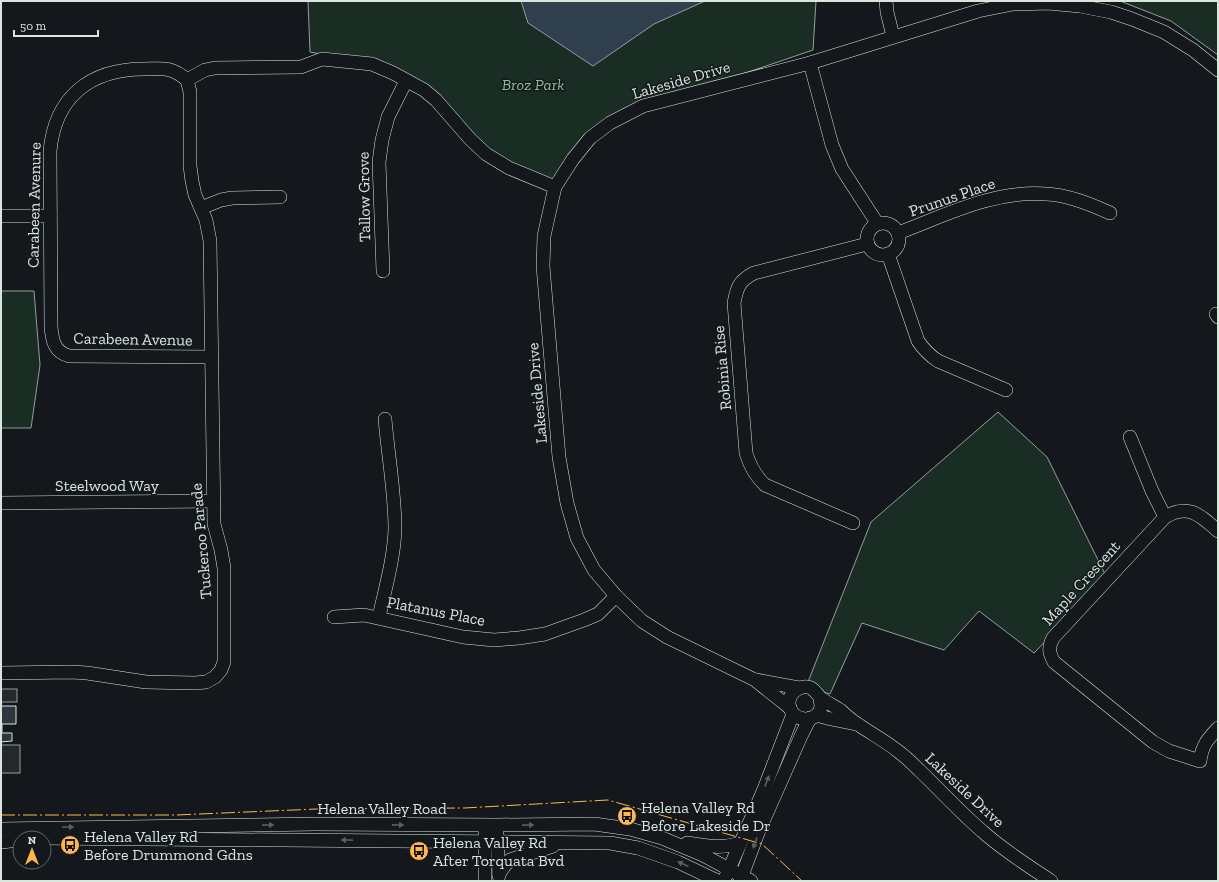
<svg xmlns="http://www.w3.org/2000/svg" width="1219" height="882" font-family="'Zilla Slab',serif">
  <rect width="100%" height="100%" fill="#14181c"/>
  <g fill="#1a2d24" stroke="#939e99">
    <path d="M308 1H816L813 50 675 97 610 123 555 187 509 168 436 100 372 64 310 52Z"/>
    <path d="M1120 1H1218V55L1171 21Z"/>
    <path d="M1 291H34L40 365 31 428H1Z"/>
    <path d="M998 412 1047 457 1107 578 1034 653 979 611 944 650 862 623 830 694 806 687 871 522Z"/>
  </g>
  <g fill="#24282b" stroke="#939e99">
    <rect x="1" y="689" width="16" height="13"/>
    <rect x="1" y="745" width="19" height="28"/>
  </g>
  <path fill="#2f3f4d" stroke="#939e99" d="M521 1H705L654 24 593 66 528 23Z"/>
  <path fill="#2c363c" stroke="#d8e6dc" d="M1 706H16V724H2V733H12V741L1 742Z"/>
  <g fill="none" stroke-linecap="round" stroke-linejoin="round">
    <defs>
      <g id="minor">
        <path d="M886 1 887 12 893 36"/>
        <path d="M810 63 832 145 842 169 877 223"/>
        <path d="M187 80C171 66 163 69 144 69 90 69 55 97 50 151L51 326C52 340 54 352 69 356L211 357"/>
        <path d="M187 80 205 70 215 68 301 67 322 59 372 64 393 73 424 90 436 100 470 139 486 154 509 168 555 187"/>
        <path d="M201 208 221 200 232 198 280 197"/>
        <path d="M1 216H50"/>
        <circle cx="883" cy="239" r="16"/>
        <path d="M898 233C946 215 994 190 1046 194 1068 195 1090 204 1110 213"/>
        <path d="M888 254 918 341C924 350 929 355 938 361L1006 390"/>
        <path d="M383 271 379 162 382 140 388 117 406 81"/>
        <path d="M1216 314 1218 317"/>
        <path d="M1130 437 1152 491 1165 517"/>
        <path d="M1 503 213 501"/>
        <path d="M853 523 765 485C755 476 750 466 746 453L734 303C737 287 739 281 754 273L867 244"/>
        <path d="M1218 531C1200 515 1188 503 1165 517L1053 638C1048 648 1049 653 1054 662L1153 742 1169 751 1200 761C1202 745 1208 739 1218 728"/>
        <path d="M334 617 364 615 463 637 494 640 519 638 545 634 584 620 598 614 616 596"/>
        <path d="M379 617C385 589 394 559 395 529 395 493 388 455 385 419"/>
        <path d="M1 673 72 672 87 673 146 682 195 683 206 682 215 677 221 670 224 662V568L221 550 214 524 210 241 206 220 195 195 192 181 190 166V92L187 80"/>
        <path d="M756 680 799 688"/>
        <path d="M820 698C820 700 821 704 821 707 817 726 788 721 789 702 790 691 802 684 811 688 816 691 818 696 822 699 828 703 834 706 840 710 846 715 852 721 859 725 872 734 887 742 899 752 906 757 913 764 919 770 940 790 960 812 982 831 1003 850 1027 865 1051 881"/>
        <path d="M790 708 755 680 667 637 642 621 616 596 594 570 577 538 567 503 559 457 543 266 544 236 555 187 573 159 590 138 610 123 643 106 810 63 978 11 1013 4 1048 3 1080 6 1111 12 1132 19 1164 32 1193 50 1218 70"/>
        <path d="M816 715 831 719 856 724"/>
        <path d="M1 829 315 824 497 825 594 824 630 829 662 838 703 855 751 881"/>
        <path d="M485 833V881"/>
        <path d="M497 833 499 876"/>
        <path d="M41 838 610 843 638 848 678 862 718 881"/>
        <path d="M1 842 20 840"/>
        <path d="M687 843C705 846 723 849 740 843"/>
        <path d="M499 874 505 865 510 860 553 846"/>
        <path d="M726 876 764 789 793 714"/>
        <path d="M740 881 758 833 801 736 810 718"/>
      </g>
    </defs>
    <use href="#minor" stroke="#d8e6dc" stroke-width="14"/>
    <use href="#minor" stroke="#14181c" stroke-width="13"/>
    <path stroke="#ffb74d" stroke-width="1" stroke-dasharray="14 3 2 3" stroke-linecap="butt" d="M1 815H176L317 809 464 808 608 800 762 844 802 881"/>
  </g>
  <defs><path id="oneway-solid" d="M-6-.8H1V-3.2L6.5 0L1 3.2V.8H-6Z"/></defs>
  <g fill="#59605f">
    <use href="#oneway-solid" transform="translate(767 781) rotate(-69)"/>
    <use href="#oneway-solid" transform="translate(268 825) rotate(-1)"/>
    <use href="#oneway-solid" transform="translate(398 825) rotate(1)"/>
    <use href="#oneway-solid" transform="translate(528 825) rotate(-1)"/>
    <use href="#oneway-solid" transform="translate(68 827)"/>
    <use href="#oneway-solid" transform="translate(347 840) rotate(-179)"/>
    <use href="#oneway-solid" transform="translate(755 843) rotate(110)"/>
    <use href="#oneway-solid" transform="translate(683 864) rotate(-155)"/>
  </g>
  <defs>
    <symbol id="bus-disc" viewBox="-11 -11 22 22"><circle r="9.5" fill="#ffb74d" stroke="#14181c"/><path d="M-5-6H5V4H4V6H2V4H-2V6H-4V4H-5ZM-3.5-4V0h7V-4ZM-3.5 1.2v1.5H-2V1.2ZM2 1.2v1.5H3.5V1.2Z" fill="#111"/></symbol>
  </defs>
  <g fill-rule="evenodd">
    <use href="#bus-disc" x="616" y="805" width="22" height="22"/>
    <use href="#bus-disc" x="59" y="834" width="22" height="22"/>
    <use href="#bus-disc" x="408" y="840" width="22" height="22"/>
  </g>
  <g text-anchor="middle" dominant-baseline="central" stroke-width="3" stroke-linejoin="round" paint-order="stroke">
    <g font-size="16" fill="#d8e6dc" stroke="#14181c">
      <text transform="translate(681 80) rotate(-16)">Lakeside Drive</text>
      <text transform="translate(364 197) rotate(-91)">Tallow Grove</text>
      <text transform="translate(952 197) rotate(-19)">Prunus Place</text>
      <text transform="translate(34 205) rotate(-89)">Carabeen Avenure</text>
      <text transform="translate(133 339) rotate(1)">Carabeen Avenue</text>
      <text transform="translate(722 368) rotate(-95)">Robinia Rise</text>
      <text transform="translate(537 393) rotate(-95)">Lakeside Drive</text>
      <text x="107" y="485">Steelwood Way</text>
      <text transform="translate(201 541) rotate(-95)">Tuckeroo Parade</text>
      <text transform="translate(1081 583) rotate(-48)">Maple Crescent</text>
      <text transform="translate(436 611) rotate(11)">Platanus Place</text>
      <text transform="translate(965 790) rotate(43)">Lakeside Drive</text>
      <text x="382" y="808">Helena Valley Road</text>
    </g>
    <g font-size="16" font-style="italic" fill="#8ac095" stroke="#14181c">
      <text x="533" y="84">Broz Park</text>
    </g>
    <g font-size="16" fill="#d8e6dc" stroke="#14181c" text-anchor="start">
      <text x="641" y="807">Helena Valley Rd<tspan x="641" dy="18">Before Lakeside Dr</tspan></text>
      <text x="84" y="836">Helena Valley Rd<tspan x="84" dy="18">Before Drummond Gdns</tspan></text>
      <text x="433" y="842">Helena Valley Rd<tspan x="433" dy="18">After Torquata Bvd</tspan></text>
    </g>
  </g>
  <rect width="1219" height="882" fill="none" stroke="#d8e6dc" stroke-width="4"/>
  <g transform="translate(32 850)"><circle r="19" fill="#14181c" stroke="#626a69"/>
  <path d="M0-3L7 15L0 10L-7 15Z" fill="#ffb74d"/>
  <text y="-6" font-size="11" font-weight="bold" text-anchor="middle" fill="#d8e6dc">N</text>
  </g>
  <path d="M14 30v6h84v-6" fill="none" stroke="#d8e6dc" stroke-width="2"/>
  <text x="20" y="30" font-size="12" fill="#d8e6dc" stroke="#14181c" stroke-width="3" paint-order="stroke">50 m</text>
</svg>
